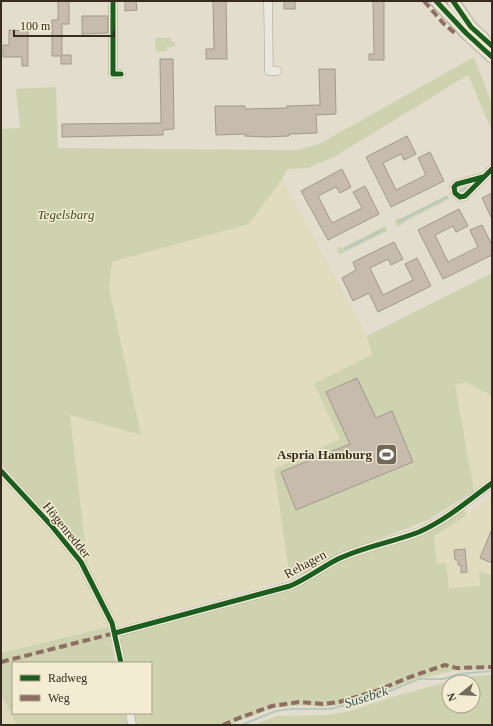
<svg xmlns="http://www.w3.org/2000/svg" width="493" height="726" font-family="Georgia,serif">
  <rect width="100%" height="100%" fill="#e2ddcc"/>
  <g fill="#e1dcbd">
    <path d="M282 179 367 336 372 355 314 384 340 439 274 469 290 579 118 626 88 569 70 415 141 435 109 288 112 262 249 224Z"/>
    <path d="M466 382 492 396V478L474 491 455 385Z"/>
    <path d="M1 472 81 566 107 620 108 627 1 653Z"/>
    <path d="M492 495V575L480 571V586L449 588 446 563 437 564 434 535 466 516Z"/>
    <path d="M1 694 17 725H1Z"/>
  </g>
  <g fill="#cfd2af" fill-rule="evenodd">
    <path d="M155 38H171V42H175V47H167V51L156 52Z"/>
    <path d="M474 57 492 104V131L468 75 334 157 308 168 287 169 282 179 249 224 112 262 109 288 141 435 70 415 88 569 84 561 1 463V129L20 128 16 89 56 87 58 148 297 150 319 144Z"/>
    <path d="M447 195 449 199 406 221 402 225 398 226 395 224 396 219 404 217Z"/>
    <path d="M385 226 387 231 341 254 338 253 337 250 339 247H344Z"/>
    <path d="M492 273V396L466 382 455 385 474 491 428 520 333 557 309 571 290 579 274 469 340 439 314 384 372 355 367 336Z"/>
    <path d="M464 508 466 516 434 536 437 564 446 563 449 588 480 586 479 571 492 575V669L453 671 413 680 374 695 337 705 322 707 300 705 273 708 228 725H136L133 713H151V663H124L118 635 290 589 339 562 384 546Z"/>
    <path d="M108 627 115 663H13V713H126L128 725H17L1 694V653Z"/>
    <path d="M492 675V725H254L276 716 327 715 351 711 392 697 454 680 474 676ZM449 682H473V706H449Z"/>
  </g>
  <g fill="none" stroke-linecap="round" stroke-linejoin="round">
    <g stroke="#b7c8be" stroke-width="2">
      <path d="M460 191 466 188"/>
      <path d="M398 222 447 197"/>
      <path d="M345 249 383 230"/>
      <path d="M241 725 276 711 291 709H330L342 706 380 695 419 679H444L459 674 492 671"/>
    </g>
  </g>
  <g fill="#c6bbad" stroke="#a2998b">
    <path d="M58 1H69V24H62V55H71V64H61V56H52V20H58Z"/>
    <path d="M125 1H136L137 10 125 11Z"/>
    <path d="M213 1H226L227 59H206V49H214Z"/>
    <rect x="284" y="1" width="11" height="8"/>
    <path d="M373 1H384V60H369V54H374Z"/>
    <path d="M82 16H108V33L82 34Z"/>
    <path d="M9 30 28 31V66H22V57H3V45H9Z"/>
    <path d="M160 59H173L174 129 163 130V135L62 137V124L161 123Z"/>
    <path d="M319 69H335L336 114 316 115 317 133 289 134V136L265 137 245 136V134L216 135 215 106H245V109L287 108V106L320 105Z"/>
    <path d="M407 136 416 154 404 160 401 154 383 163 396 190 426 175 418 158 430 152 444 181 391 207 366 157Z"/>
    <path d="M342 169 351 187 340 193 336 187 318 196 332 223 362 208 353 192 365 186 379 214 328 240 301 191Z"/>
    <path d="M492 193V219L482 198Z"/>
    <path d="M459 209 468 226 456 232 453 226 435 235 448 262 478 247 470 230 482 225 492 245V255L443 279 418 230Z"/>
    <path d="M394 242 403 259 391 265 388 259 370 268 383 295 413 280 405 264 417 258 431 286 378 312 369 293 353 301 342 278 356 270 353 262Z"/>
    <path d="M357 378 376 418 392 411 413 462 296 510 281 472 350 444 326 392Z"/>
    <path d="M492 529V563L480 558Z"/>
    <path d="M465 549 467 572 461 573V565H458V560H455L454 550Z"/>
  </g>
  <g fill="none" stroke-linecap="round" stroke-linejoin="round">
    <defs>
      <g id="street">
        <path d="M113 1V74H121"/>
        <path d="M268 1 269 71H277"/>
        <path d="M483 177 457 184 454 187 455 193 460 197 465 196 492 169"/>
        <path d="M1 471 50 524 81 562 112 623 121 663"/>
        <path d="M115 633 290 586C307 579 322 567 338 559 363 547 393 542 419 532 446 520 468 501 492 483"/>
        <path d="M130 713 132 725"/>
      </g>
      <g id="primary">
        <path d="M436 1 466 33 492 57"/>
        <path d="M453 1 471 27 484 39"/>
      </g>
    </defs>
    <use href="#street" stroke="#a7a295" stroke-width="9"/>
    <use href="#primary" stroke="#8d877c" stroke-width="13"/>
    <use href="#street" stroke="#eae7dd" stroke-width="8"/>
    <use href="#primary" stroke="#e2ddcf" stroke-width="12"/>
    <g stroke="#8d6e63" stroke-width="4" stroke-dasharray="8 4" stroke-linecap="butt">
      <path d="M424 1 444 24 457 35"/>
      <path d="M1 662 115 633"/>
      <path d="M223 725 239 718 272 706 299 702 323 704 339 702 376 691 410 677 445 665 457 668 492 667"/>
    </g>
    <defs>
      <g id="cycleway">
        <path d="M113 1V74H121"/>
        <path d="M436 1 466 33 492 57"/>
        <path d="M453 1 471 27 492 46"/>
        <path d="M483 177 457 184 454 187 455 193 460 197 465 196 492 169"/>
        <path d="M1 471 50 524 81 562 112 623 121 663"/>
        <path d="M115 633 290 586C307 579 322 567 338 559 363 547 393 542 419 532 446 520 468 501 492 483"/>
      </g>
    </defs>
    <use href="#cycleway" stroke="#f3ecd2" stroke-width="8"/>
    <use href="#cycleway" stroke="#1b5e20" stroke-width="5"/>
  </g>
  <defs>
    <symbol id="stadium-square" viewBox="-11 -11 22 22"><rect x="-9" y="-9" width="18" height="18" rx="4" fill="#72695b" stroke="#f3ecd2"/><path d="M0-5a6.5 5 0 1 0 0 10a6.5 5 0 1 0 0-10ZM-3.5-1.8h7v3.6h-7Z" fill="#fff"/></symbol>
  </defs>
  <g fill-rule="evenodd">
    <use href="#stadium-square" x="374" y="442" width="25" height="25"/>
  </g>
  <g text-anchor="middle" dominant-baseline="central" stroke-width="3" stroke-linejoin="round" paint-order="stroke">
    <g font-size="13" font-style="italic" fill="#435125" stroke="#f3ecd2">
      <text x="66" y="214">Tegelsbarg</text>
    </g>
    <g font-size="13" font-weight="bold" fill="#352b1e" stroke="#f3ecd2" text-anchor="end">
      <text x="372" y="454">Aspria Hamburg</text>
    </g>
    <g font-size="13" fill="#352b1e" stroke="#f3ecd2">
      <text transform="translate(67 530) rotate(51)">Högenredder</text>
      <text transform="translate(305 564) rotate(-28)">Rehagen</text>
    </g>
    <g font-size="14" font-style="italic" fill="#2e5454" stroke="#f3ecd2">
      <text transform="translate(366 697) rotate(-18)">Susebek</text>
    </g>
  </g>
  <rect width="493" height="726" fill="none" stroke="#352b1e" stroke-width="4"/>
  <rect x="12" y="662" width="140" height="52" fill="#f3ecd2" stroke="#a79f8a"/>
  <rect x="20" y="675" width="20" height="6" fill="#1b5e20" stroke="#a79f8a"/>
  <text x="48" y="682" font-size="12" fill="#352b1e">Radweg</text>
  <rect x="20" y="695" width="20" height="6" fill="#8d6e63" stroke="#a79f8a"/>
  <text x="48" y="702" font-size="12" fill="#352b1e">Weg</text>
  <g transform="translate(461 694) rotate(252)"><circle r="19" fill="#f3ecd2" stroke="#a79f8a"/>
  <path d="M0-3L7 15L0 10L-7 15Z" fill="#72695b"/>
  <text y="-6" font-size="11" font-weight="bold" text-anchor="middle" fill="#352b1e">N</text>
  </g>
  <path d="M14 30v6h100v-6" fill="none" stroke="#352b1e" stroke-width="2"/>
  <text x="20" y="30" font-size="12" fill="#352b1e" stroke="#f3ecd2" stroke-width="3" paint-order="stroke">100 m</text>
</svg>
